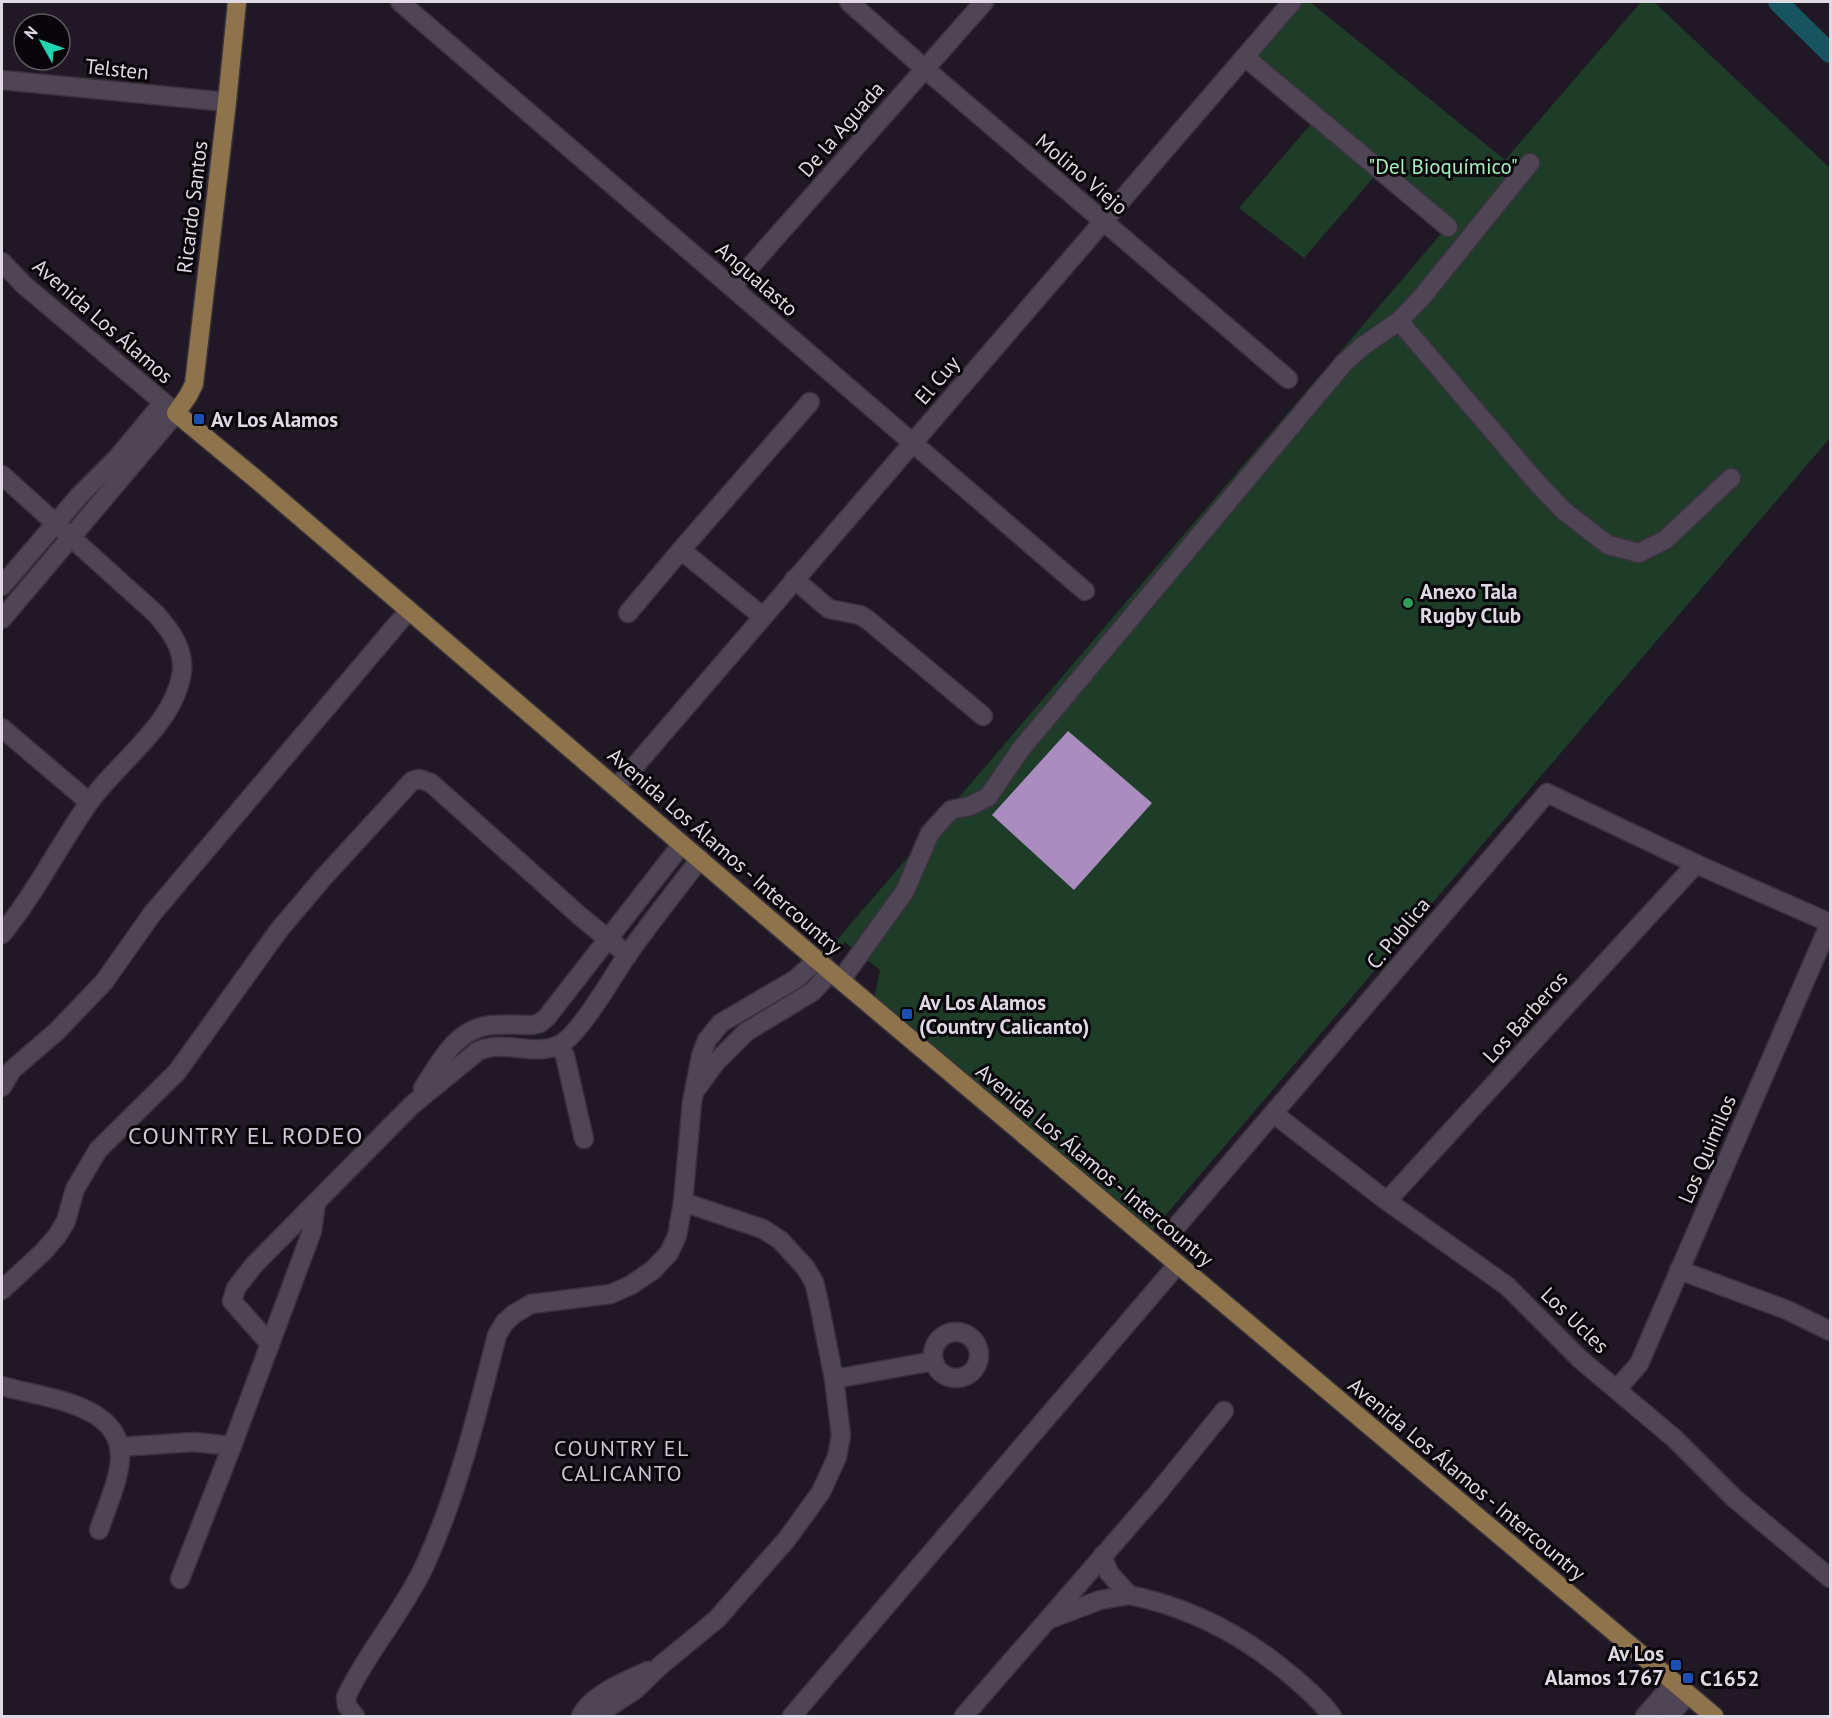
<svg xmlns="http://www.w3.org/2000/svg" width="1832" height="1718" font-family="'PT Sans',sans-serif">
  <rect width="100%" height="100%" fill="#201825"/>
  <path fill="#1d3d28" d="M1292 2H1310L1505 160 1641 2H1654L1830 168V438L1152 1231 874 998 880 970 845 942 831 959 825 954 1447 227 1380 170 1304 258 1239 208 1317 117 1245 57Z"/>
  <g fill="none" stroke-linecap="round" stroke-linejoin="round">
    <path stroke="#16555f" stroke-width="20" d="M1778 2 1830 53"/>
  </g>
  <path fill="#aa8cbe" d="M1068 731 1152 803 1074 890 992 815Z"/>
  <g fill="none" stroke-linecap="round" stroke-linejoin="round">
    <defs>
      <g id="minor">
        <path d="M400 2 1085 591"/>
        <path d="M849 2 924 68 1288 379"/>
        <path d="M1245 57 1448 227"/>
        <path d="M2 80 227 102"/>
        <path d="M2 262 24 285 176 413 2 619"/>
        <path d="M732 287 984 2"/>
        <path d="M1399 321 1539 485 1564 511 1608 545 1639 553 1665 540 1731 478"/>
        <path d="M2 475 156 614C170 630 184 648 182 671 175 725 117 762 88 804 58 847 35 894 2 934"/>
        <path d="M794 579 829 609 860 615 868 620 983 716"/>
        <path d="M2 586 79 496 118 457 163 403"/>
        <path d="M628 613 681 550"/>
        <path d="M762 616 681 550 810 402"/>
        <path d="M2 728 89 802"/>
        <path d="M616 788 1292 2"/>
        <path d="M841 980 905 891 930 833 951 810 970 806 988 797 1021 749 1344 363 1363 346 1399 321 1422 297 1530 163"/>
        <path d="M559 1045 565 1056 584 1139"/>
        <path d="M2 1087 12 1070 57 1031 104 982 152 914 409 610"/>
        <path d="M423 1088C440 1063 453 1033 485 1026 500 1023 518 1025 533 1025L540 1023 547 1017 682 844"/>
        <path d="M697 1088 716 1062 746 1032 812 992 831 972"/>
        <path d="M1274 1114 1387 1201 1507 1286 1580 1359 1675 1439 1734 1498 1830 1578"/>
        <path d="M1387 1201 1696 864"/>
        <path d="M1176 1227 1547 793 1696 864 1830 923"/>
        <path d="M1679 1270 1787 1310 1830 1331"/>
        <path d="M2 1290 43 1252 57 1236 66 1221 75 1189 98 1150 177 1072 279 930 323 878 412 781 419 779 431 783 581 917 628 955"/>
        <circle cx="956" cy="1355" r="23"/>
        <path d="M270 1344 232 1301 236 1288 254 1265 412 1105 478 1051C504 1039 533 1057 559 1045 579 1036 614 974 628 954 651 922 676 890 700 859"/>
        <path d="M834 1379 934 1361"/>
        <path d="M2 1386C47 1399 135 1404 118 1473 114 1492 105 1512 99 1530"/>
        <path d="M1617 1389 1639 1364 1830 923"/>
        <path d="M119 1447 194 1442 232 1446"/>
        <path d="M180 1579 232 1446 312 1231 316 1203"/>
        <path d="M1129 1595C1190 1607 1246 1637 1293 1677 1307 1689 1321 1701 1332 1716"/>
        <path d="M1050 1619 1100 1600 1129 1595 1109 1573 1102 1556"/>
        <path d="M355 1716 347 1706 346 1697C367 1652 402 1613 424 1567 458 1493 477 1414 497 1335L505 1322 514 1314 531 1304 611 1294 631 1285 653 1270 669 1253 677 1236 683 1202"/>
        <path d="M581 1716C591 1695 627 1680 648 1671"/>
        <path d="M595 1716 635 1690 661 1665 717 1619 787 1539 821 1492 837 1457 841 1435 834 1379 818 1298 814 1282 805 1267 780 1240 763 1229 683 1202 692 1102 701 1056 707 1040 721 1023 796 979 817 960"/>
        <path d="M792 1716 1178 1264"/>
        <path d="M964 1716 1156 1495 1224 1411"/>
        <path d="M1645 1716 1674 1683"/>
        <path d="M1668 1716 1688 1695"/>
      </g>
      <path id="major" d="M237 2 227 102 194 384 188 396 176 413 257 480 831 972 1714 1716"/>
    </defs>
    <use href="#minor" stroke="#39333d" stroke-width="21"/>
    <use href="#major" stroke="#39333d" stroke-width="21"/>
    <use href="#minor" stroke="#4f4555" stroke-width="18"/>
    <use href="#major" stroke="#8f744b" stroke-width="18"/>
  </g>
  <g fill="#1a4fb4" stroke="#08050a" stroke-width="2">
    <rect x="193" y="413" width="12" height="12" rx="3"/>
    <rect x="901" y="1008" width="12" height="12" rx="3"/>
    <rect x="1670" y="1659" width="12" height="12" rx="3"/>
    <rect x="1682" y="1672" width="12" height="12" rx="3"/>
  </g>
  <circle fill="#2e9e5b" stroke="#08050a" stroke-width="2" cx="1408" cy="603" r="6"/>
  <g text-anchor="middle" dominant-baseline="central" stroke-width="6" stroke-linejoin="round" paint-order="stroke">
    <g font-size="21" fill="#ded9e2" stroke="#08050a">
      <text transform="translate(117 69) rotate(6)">Telsten</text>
      <text transform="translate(841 129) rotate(-49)">De la Aguada</text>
      <text transform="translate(1082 174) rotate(40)">Molino Viejo</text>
      <text transform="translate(192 207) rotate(-83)">Ricardo Santos</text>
      <text transform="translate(757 279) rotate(41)">Angualasto</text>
      <text transform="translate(103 321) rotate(41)">Avenida Los Álamos</text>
      <text transform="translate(937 380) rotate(-49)">El Cuy</text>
      <text transform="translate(725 851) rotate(41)">Avenida Los Álamos - Intercountry</text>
      <text transform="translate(1398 933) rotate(-50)">C. Publica</text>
      <text transform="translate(1525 1017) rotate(-48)">Los Barberos</text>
      <text transform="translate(1707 1149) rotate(-67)">Los Quimilos</text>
      <text transform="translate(1095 1165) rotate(40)">Avenida Los Álamos - Intercountry</text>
      <text transform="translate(1575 1320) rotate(44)">Los Ucles</text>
      <text transform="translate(1467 1479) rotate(40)">Avenida Los Álamos - Intercountry</text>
    </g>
    <g font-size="21" fill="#a2f1bb" stroke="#08050a">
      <text x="1443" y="166">"Del Bioquímico"</text>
    </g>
    <g font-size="21" font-weight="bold" fill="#ded9e2" stroke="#08050a" text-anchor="start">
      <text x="211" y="419">Av Los Alamos</text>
      <text x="1420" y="591">Anexo Tala<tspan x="1420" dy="24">Rugby Club</tspan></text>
      <text x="919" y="1002">Av Los Alamos<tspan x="919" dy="24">(Country Calicanto)</tspan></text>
      <text x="1664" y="1653" text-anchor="end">Av Los<tspan x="1664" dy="24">Alamos 1767</tspan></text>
      <text x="1700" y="1678">C1652</text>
    </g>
    <g font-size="22" letter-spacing="1.5" fill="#cfc4d6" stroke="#08050a">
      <text x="622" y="1448">COUNTRY EL<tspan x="622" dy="25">CALICANTO</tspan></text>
    </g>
    <g font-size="24" letter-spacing="1.5" fill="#cfc4d6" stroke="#08050a">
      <text x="246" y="1135">COUNTRY EL RODEO</text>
    </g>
  </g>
  <rect width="1832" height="1718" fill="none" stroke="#ded9e2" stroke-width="6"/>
  <g transform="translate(42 42) rotate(310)"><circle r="28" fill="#08050a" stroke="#5e5a60" stroke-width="1.5"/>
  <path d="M0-4.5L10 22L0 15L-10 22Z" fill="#1ed5b0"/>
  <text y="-9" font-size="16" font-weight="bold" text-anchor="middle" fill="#ded9e2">N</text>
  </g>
</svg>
